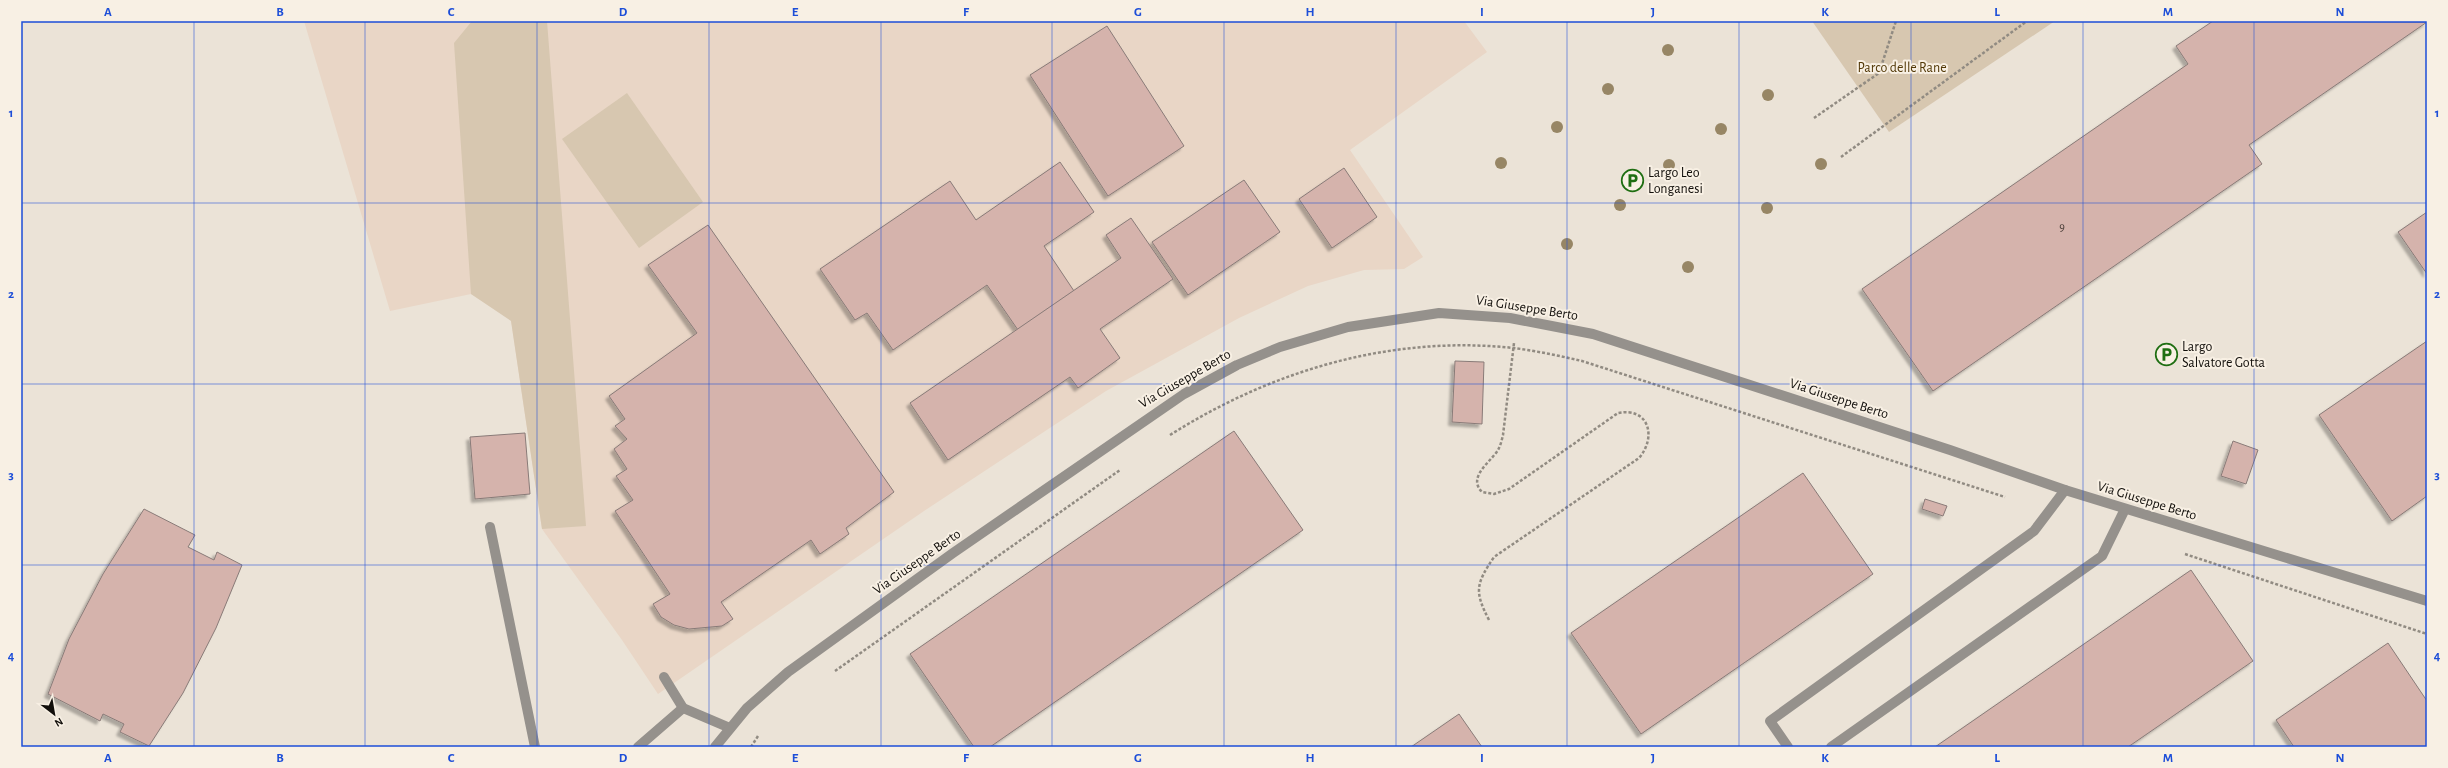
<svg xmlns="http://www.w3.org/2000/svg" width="2448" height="768" font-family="'Alegreya Sans',sans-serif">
  <defs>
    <filter id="shadow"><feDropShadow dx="-3.5" dy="3.5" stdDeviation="1" flood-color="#0004"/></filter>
  </defs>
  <rect width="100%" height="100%" fill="#ebe3d7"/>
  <path fill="#e9d6c6" d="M304 21H1464L1487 52 1350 150 1423 257 1404 269 1364 270 1308 286 1239 318 1106 391 924 511 658 694 622 640 542 529 511 320 471 294 390 311Z"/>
  <g fill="#d7c7b0">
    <path d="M472 21H547L586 526 542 529 511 321 471 294 454 43Z"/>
    <path d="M1812 21H2055L1889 132Z"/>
    <path d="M627 93 703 202 639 248 562 139Z"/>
  </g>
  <g fill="#d5b3ac" stroke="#897b78" filter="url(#shadow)">
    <path d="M2213 21 2427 22 2249 145 2262 164 1933 391 1862 289 2188 64 2176 46Z"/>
    <path d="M1107 26 1184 146 1108 196 1030 75Z"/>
    <path d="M1060 162 1094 212 1044 246 1074 291 1018 330 987 285 893 350 867 313 855 320 820 269 950 181 976 220Z"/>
    <path d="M1344 168 1377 217 1332 248 1299 199Z"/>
    <path d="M1244 180 1280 232 1188 295 1152 242Z"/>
    <path d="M2427 212V274L2398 232Z"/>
    <path d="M1131 218 1173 279 1100 329 1120 358 1078 388 1070 377 948 460 910 403 1121 258 1106 235Z"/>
    <path d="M708 225 894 492 846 528 849 534 820 554 811 540 721 602 733 619 722 626 689 629 674 625 661 617 653 604 670 594 615 511 633 500 616 476 627 469 614 449 627 439 615 426 625 419 609 396 697 333 648 265Z"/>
    <path d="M2427 341V496L2392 521 2319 415Z"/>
    <path d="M1455 361 1484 362 1482 424 1452 422Z"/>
    <path d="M1234 431 1303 530 990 747H974L910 654Z"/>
    <path d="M525 433 530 494 475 499 470 437Z"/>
    <path d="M2233 441 2258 450 2246 484 2221 476Z"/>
    <path d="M1803 473 1873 574 1641 734 1571 633Z"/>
    <path d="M1925 499 1947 506 1943 516 1922 509Z"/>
    <path d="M144 509 195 535 188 547 214 560 217 552 242 565 216 628 183 693 149 746 120 732 124 724 103 714 100 721 48 694 69 639 103 574Z"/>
    <path d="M2191 570 2253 661 2128 747H1935Z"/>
    <path d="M2388 643 2427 701V747H2294L2276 720Z"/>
    <path d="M1459 714 1482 747H1411Z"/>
  </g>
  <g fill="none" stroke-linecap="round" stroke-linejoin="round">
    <g stroke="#918b82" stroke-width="2.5" stroke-dasharray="3 2" stroke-linecap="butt">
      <path d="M1814 118 1879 73 1896 21"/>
      <path d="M1841 157 2027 21"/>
      <path d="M1170 435C1273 370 1391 335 1514 348 1537 351 1560 356 1582 361L2005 497"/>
      <path d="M2185 554 2427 634"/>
      <path d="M1489 620C1474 591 1476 584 1494 557L1639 458C1657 437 1649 407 1618 413L1509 489 1494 494 1482 492C1466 476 1494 460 1499 448 1501 444 1502 439 1503 435L1514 343"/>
      <path d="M835 671 1120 470"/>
      <path d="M751 747 758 736"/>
    </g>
    <g stroke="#95918c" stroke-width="10">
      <path d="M490 527 535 747"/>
      <path d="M664 677 683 708 730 728"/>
      <path d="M638 747 683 708"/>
      <path d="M1788 747 1770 721 2034 531 2065 490"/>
      <path d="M1831 747 2102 556 2125 509"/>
    </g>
    <path stroke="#95918c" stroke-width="10" d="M715 747 747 708 788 672 953 553 1184 394 1237 365 1280 347 1348 327 1439 313 1510 318 1593 334 1950 450 2065 490 2427 601"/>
  </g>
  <g fill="#978665">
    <circle cx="1668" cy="50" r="6"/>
    <circle cx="1608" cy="89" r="6"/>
    <circle cx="1768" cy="95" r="6"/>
    <circle cx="1557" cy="127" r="6"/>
    <circle cx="1721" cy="129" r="6"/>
    <circle cx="1501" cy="163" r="6"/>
    <circle cx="1821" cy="164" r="6"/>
    <circle cx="1669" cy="165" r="6"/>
    <circle cx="1620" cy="205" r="6"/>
    <circle cx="1767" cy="208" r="6"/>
    <circle cx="1567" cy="244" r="6"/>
    <circle cx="1688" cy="267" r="6"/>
  </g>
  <path fill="none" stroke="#1d4ed8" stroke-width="1" stroke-opacity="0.55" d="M194 21V747M365 21V747M537 21V747M709 21V747M881 21V747M1052 21V747M1224 21V747M1396 21V747M1567 21V747M1739 21V747M1911 21V747M2083 21V747M2254 21V747M21 203H2427M21 384H2427M21 565H2427"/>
  <defs>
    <symbol id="parking-ring" viewBox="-11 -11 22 22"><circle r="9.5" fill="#f8f0e4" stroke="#1f6e12" stroke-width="1.5"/><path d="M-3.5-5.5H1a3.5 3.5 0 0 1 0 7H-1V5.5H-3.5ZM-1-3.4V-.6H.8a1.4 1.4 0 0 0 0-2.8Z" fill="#1f6e12"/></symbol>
  </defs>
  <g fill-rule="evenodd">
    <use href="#parking-ring" x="1620" y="168" width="25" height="25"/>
    <use href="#parking-ring" x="2154" y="342" width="25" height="25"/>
  </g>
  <g text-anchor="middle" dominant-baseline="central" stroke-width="4" stroke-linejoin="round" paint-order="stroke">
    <g font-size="12" fill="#433833">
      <text x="2062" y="227">9</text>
    </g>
    <g font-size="14" fill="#533908" stroke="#f8f0e4">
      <text x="1902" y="68">Parco delle Rane</text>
    </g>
    <g font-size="14" fill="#120f0b" stroke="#f8f0e4" text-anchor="start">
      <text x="1648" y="173">Largo Leo<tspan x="1648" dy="16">Longanesi</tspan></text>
      <text x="2182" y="347">Largo<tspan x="2182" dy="16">Salvatore Gotta</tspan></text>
    </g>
    <g font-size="14" fill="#120f0b" stroke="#f8f0e4">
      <text transform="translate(1527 308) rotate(9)">Via Giuseppe Berto</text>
      <text transform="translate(1185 379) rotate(-30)">Via Giuseppe Berto</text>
      <text transform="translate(1839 399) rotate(18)">Via Giuseppe Berto</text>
      <text transform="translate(2147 501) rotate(17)">Via Giuseppe Berto</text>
      <text transform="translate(917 562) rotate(-35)">Via Giuseppe Berto</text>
    </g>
  </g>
  <rect width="2448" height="768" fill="none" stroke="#f8f0e4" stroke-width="44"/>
  <g transform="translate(54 714) rotate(149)" stroke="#f8f0e4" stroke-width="3" paint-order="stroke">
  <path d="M0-3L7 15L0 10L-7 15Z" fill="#120f0b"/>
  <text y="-6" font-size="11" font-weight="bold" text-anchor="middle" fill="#120f0b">N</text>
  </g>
  <rect x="22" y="22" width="2404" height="724" fill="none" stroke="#1d4ed8" stroke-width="1.5"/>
  <g font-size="13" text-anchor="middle" font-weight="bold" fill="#1d4ed8">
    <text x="108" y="16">A</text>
    <text x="280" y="16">B</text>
    <text x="451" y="16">C</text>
    <text x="623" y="16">D</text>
    <text x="795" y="16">E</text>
    <text x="966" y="16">F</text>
    <text x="1138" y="16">G</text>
    <text x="1310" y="16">H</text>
    <text x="1482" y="16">I</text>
    <text x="1653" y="16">J</text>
    <text x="1825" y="16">K</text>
    <text x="1997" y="16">L</text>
    <text x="2168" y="16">M</text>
    <text x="2340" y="16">N</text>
    <text x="11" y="117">1</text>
    <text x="2437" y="117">1</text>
    <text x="11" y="298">2</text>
    <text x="2437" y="298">2</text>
    <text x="11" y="479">3</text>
    <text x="2437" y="479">3</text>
    <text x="11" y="660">4</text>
    <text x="2437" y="660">4</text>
    <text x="108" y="762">A</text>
    <text x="280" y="762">B</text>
    <text x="451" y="762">C</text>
    <text x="623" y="762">D</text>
    <text x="795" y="762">E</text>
    <text x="966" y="762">F</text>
    <text x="1138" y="762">G</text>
    <text x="1310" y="762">H</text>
    <text x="1482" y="762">I</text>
    <text x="1653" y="762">J</text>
    <text x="1825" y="762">K</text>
    <text x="1997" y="762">L</text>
    <text x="2168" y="762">M</text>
    <text x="2340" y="762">N</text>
  </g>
</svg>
